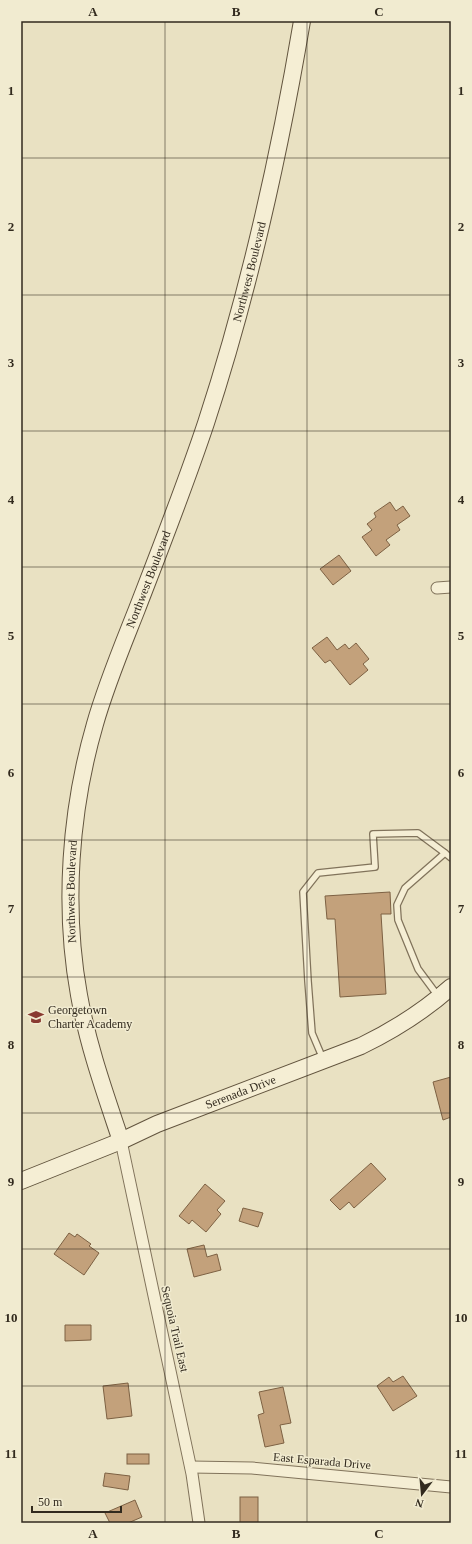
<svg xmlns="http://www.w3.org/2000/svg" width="472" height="1544" font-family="'Times New Roman',serif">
  <rect width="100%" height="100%" fill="#e9e1c2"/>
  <g fill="#c3a17b" stroke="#7d6143">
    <path d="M390 502 396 511 403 506 410 516 397 525 400 530 386 540 390 545 376 556 362 537 372 530 367 524 376 517 374 513Z"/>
    <path d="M339 555 351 571 333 585 320 569Z"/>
    <path d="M327 637 337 650 345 644 349 649 356 643 369 659 363 664 368 670 350 685 330 660 325 663 312 648Z"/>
    <path d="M390 892 391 914H381L386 994 340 997 335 919H327L325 896Z"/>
    <path d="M451 1077V1117L443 1120 433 1082Z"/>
    <path d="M371 1163 386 1179 354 1208 349 1202 340 1210 330 1200Z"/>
    <path d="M205 1184 225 1201 217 1210 221 1214 206 1232 192 1220 189 1224 179 1216Z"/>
    <path d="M243 1208 263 1213 258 1227 239 1221Z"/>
    <path d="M69 1233 75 1237 77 1234 91 1244 89 1246 99 1253 84 1275 54 1254Z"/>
    <path d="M204 1245 207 1257 217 1254 221 1270 194 1277 187 1249Z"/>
    <path d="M65 1325H91V1340L65 1341Z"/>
    <path d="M403 1376 417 1396 393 1411 377 1386 389 1377 393 1382Z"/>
    <path d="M128 1383 132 1416 107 1419 103 1386Z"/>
    <path d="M283 1387 291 1423 280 1425 284 1443 265 1447 258 1415 264 1413 259 1392Z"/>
    <rect x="127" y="1454" width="22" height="10"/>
    <path d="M105 1473 130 1476 128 1490 103 1486Z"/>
    <rect x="240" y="1497" width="18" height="26"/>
    <path d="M135 1500 142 1517 128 1523H110L105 1513Z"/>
  </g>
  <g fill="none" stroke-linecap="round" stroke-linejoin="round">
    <defs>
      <g id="lane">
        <path d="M438 996 418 969 398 920 397 905 405 888 445 853 451 858"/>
        <path d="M323 1059 312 1033 308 981 303 892 318 873 375 867 373 834 418 833 445 853"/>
      </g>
      <g id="street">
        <path d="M437 588 451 587"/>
        <path d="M121 1141 192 1474 199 1523"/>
        <path d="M191 1467 252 1468 451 1487"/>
      </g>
      <g id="secondary">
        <path id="s1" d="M121 1141C105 1093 88 1046 79 995 63 907 70 810 95 724 106 685 122 647 137 609 161 547 185 486 206 423 249 292 279 157 302 21"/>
        <path id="s2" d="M21 1181 121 1141 157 1124 361 1046C394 1030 424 1011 451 987"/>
      </g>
    </defs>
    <use href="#lane" stroke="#81735b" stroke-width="8"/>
    <use href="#street" stroke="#81735b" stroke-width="13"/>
    <use href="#secondary" stroke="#62543e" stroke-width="18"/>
    <use href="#lane" stroke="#f5eed4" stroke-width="5.5"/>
    <use href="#street" stroke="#f5eed4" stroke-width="11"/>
    <use href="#secondary" stroke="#f5eed4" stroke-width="16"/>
  </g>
  <path fill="none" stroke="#322a1e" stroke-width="1" stroke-opacity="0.55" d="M165 21V1523M307 21V1523M21 158H451M21 295H451M21 431H451M21 567H451M21 704H451M21 840H451M21 977H451M21 1113H451M21 1249H451M21 1386H451"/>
  <defs>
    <symbol id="school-bare" viewBox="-9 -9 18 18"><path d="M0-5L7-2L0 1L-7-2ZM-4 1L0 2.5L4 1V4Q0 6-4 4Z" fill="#893a31" stroke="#f1ebd0" stroke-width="2.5" paint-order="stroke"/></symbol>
  </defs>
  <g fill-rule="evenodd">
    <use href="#school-bare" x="25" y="1006" width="22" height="22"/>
  </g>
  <g text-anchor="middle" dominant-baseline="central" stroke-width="3" stroke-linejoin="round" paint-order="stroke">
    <g font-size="12" fill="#322a1e" stroke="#f1ebd0">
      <text stroke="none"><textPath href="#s1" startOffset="904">Northwest Boulevard</textPath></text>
      <text stroke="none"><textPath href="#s1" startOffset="580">Northwest Boulevard</textPath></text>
      <text stroke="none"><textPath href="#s1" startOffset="256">Northwest Boulevard</textPath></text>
      <text stroke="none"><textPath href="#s2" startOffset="237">Serenada Drive</textPath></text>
      <text transform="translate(175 1329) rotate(77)">Sequoia Trail East</text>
      <text transform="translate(322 1461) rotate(5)">East Esparada Drive</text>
    </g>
    <g font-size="12" fill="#322a1e" stroke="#f1ebd0" text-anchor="start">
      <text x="48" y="1010">Georgetown<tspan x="48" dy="14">Charter Academy</tspan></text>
    </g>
  </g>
  <rect width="472" height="1544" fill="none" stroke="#f1ebd0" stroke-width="44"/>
  <g transform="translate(422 1494) rotate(196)" stroke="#f1ebd0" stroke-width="3" paint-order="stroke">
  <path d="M0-3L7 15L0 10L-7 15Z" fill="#322a1e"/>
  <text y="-6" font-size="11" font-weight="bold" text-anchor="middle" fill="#322a1e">N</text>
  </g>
  <path d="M32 1506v6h89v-6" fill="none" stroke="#322a1e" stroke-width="2"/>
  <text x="38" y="1506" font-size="12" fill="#322a1e" stroke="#f1ebd0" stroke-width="3" paint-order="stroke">50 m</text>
  <rect x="22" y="22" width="428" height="1500" fill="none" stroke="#322a1e" stroke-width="1.5"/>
  <g font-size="13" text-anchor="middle" font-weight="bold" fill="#322a1e">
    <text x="93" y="16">A</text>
    <text x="236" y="16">B</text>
    <text x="379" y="16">C</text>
    <text x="11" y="95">1</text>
    <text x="461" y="95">1</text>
    <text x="11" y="231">2</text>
    <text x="461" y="231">2</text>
    <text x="11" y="367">3</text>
    <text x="461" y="367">3</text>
    <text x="11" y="504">4</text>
    <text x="461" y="504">4</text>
    <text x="11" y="640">5</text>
    <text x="461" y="640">5</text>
    <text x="11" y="777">6</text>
    <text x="461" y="777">6</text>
    <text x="11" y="913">7</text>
    <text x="461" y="913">7</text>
    <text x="11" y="1049">8</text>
    <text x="461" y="1049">8</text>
    <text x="11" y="1186">9</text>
    <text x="461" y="1186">9</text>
    <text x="11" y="1322">10</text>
    <text x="461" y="1322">10</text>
    <text x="11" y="1458">11</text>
    <text x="461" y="1458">11</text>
    <text x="93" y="1538">A</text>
    <text x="236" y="1538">B</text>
    <text x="379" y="1538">C</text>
  </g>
</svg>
